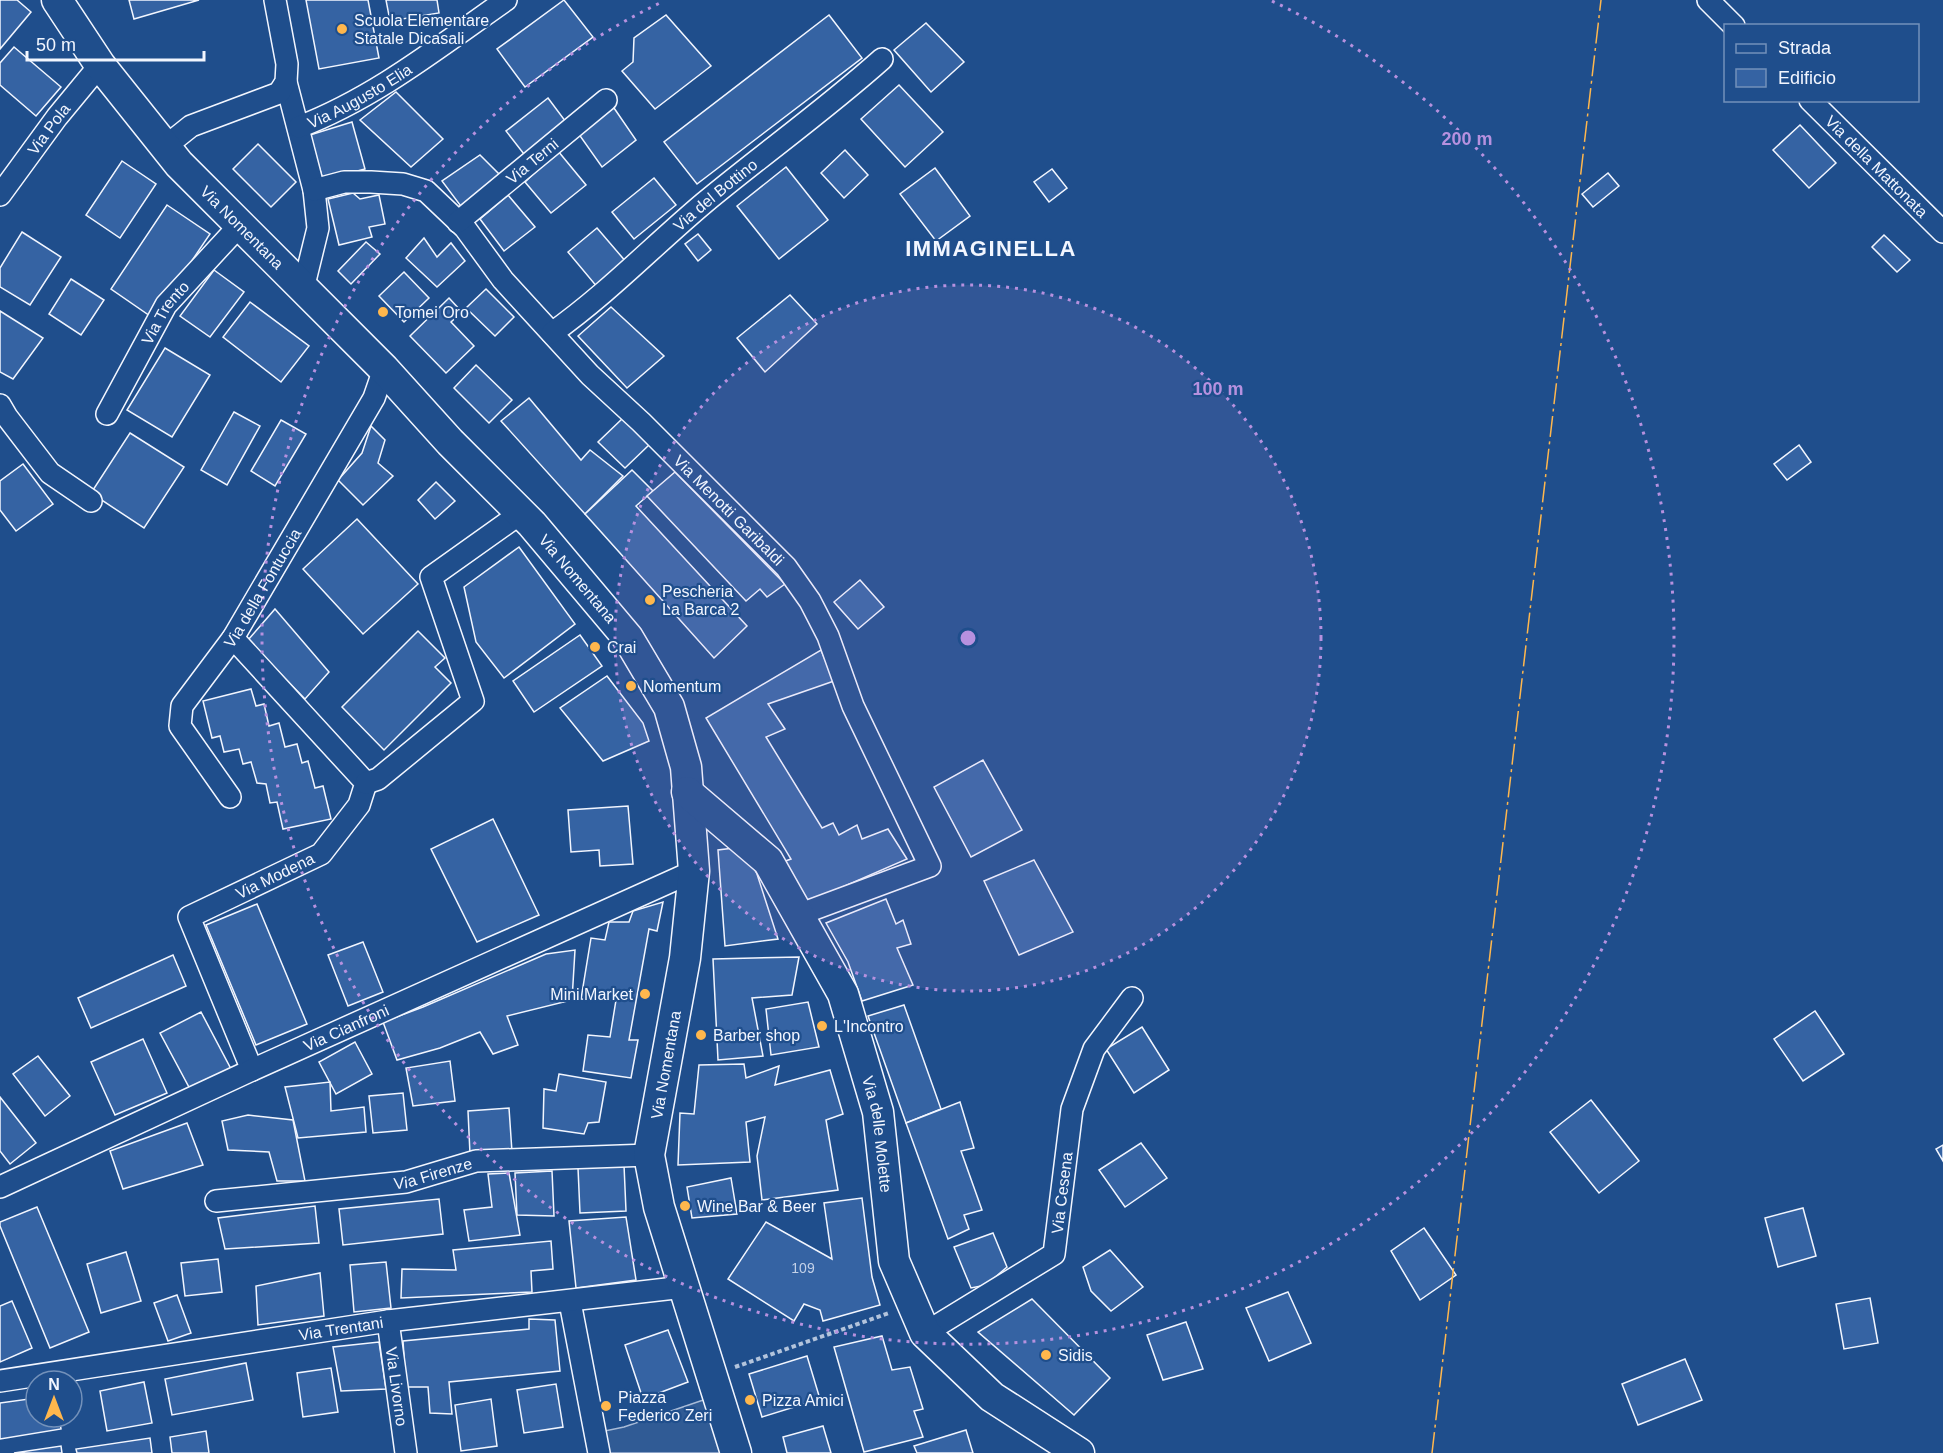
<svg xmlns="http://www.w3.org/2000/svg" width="1943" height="1453" font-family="Helvetica,sans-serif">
  <rect width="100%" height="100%" fill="#1f4e8c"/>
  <path fill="#305b95" stroke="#a8bbd7" stroke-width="1.5" d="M718 1395 736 1453H599L595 1433 624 1427Z"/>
  <g fill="#3563a3" stroke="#f2f6ff" stroke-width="1.5">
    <path d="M0 0H17L31 12 0 49Z"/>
    <path d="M129 0H199L134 19Z"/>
    <path d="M306 0H368L379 58 319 69Z"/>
    <path d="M386 0H437L439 13 390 21Z"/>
    <path d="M564 0 593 37 525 87 497 49Z"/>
    <path d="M666 15 711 66 655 109 622 71 633 62 634 38Z"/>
    <path d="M829 15 862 58 697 184 664 142Z"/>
    <path d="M926 23 964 62 931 92 894 50Z"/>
    <path d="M14 47 61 87 36 116 0 85V63Z"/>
    <path d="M899 85 943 132 905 167 861 119Z"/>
    <path d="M396 92 443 139 411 167 360 120Z"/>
    <path d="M548 98 569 126 527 158 506 131Z"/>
    <path d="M614 108 636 140 602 167 578 133Z"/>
    <path d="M352 122 365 169 323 180 310 135Z"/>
    <path d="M1800 125 1836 163 1809 188 1773 150Z"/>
    <path d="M258 144 296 182 271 207 233 169Z"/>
    <path d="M845 150 868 175 844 198 821 173Z"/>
    <path d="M558 151 586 185 551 213 525 182Z"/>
    <path d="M480 155 501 176 463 209 442 181Z"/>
    <path d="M122 161 156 184 120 238 86 215Z"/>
    <path d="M786 167 828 220 779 259 737 206Z"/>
    <path d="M935 168 970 216 936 241 900 194Z"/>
    <path d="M1052 169 1067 188 1049 202 1034 182Z"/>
    <path d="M1608 173 1619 186 1593 207 1582 194Z"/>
    <path d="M654 178 676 205 634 239 612 212Z"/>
    <path d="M353 193 360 199 379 195 385 224 369 227 372 237 339 245 328 199Z"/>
    <path d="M508 195 535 227 504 251 480 219Z"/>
    <path d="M167 205 210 234 153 318 111 289Z"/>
    <path d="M597 228 627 263 598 288 568 252Z"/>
    <path d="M22 232 61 257 30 305 0 287V268Z"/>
    <path d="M698 234 711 250 698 261 685 244Z"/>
    <path d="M1884 235 1910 260 1897 272 1872 247Z"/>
    <path d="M424 238 437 257 451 243 465 261 437 287 406 258Z"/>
    <path d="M366 242 380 254 351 284 338 271Z"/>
    <path d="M214 270 244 292 210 337 180 316Z"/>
    <path d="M404 272 429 298 404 322 379 296Z"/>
    <path d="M71 279 104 300 81 335 49 314Z"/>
    <path d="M486 289 514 317 495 336 466 308Z"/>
    <path d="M790 295 817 324 765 372 737 338Z"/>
    <path d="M449 298 462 312 451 322 474 346 446 373 410 336Z"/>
    <path d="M250 302 309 346 281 382 223 337Z"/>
    <path d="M611 307 664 356 627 388 578 336Z"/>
    <path d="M0 311 43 338 13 379 0 372Z"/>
    <path d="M165 348 210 375 172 437 127 410Z"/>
    <path d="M476 365 512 400 489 423 454 388Z"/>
    <path d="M529 398 581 460 590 450 623 476 585 514 501 421Z"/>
    <path d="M234 412 260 426 227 485 201 470Z"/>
    <path d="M623 418 650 444 625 468 598 442Z"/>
    <path d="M281 420 306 434 275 486 251 471Z"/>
    <path d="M371 426 385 440 378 463 393 476 363 505 338 480 362 453Z"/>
    <path d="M130 433 184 467 144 528 91 493Z"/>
    <path d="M1799 445 1811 462 1787 480 1774 464Z"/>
    <path d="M23 464 53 504 16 531 0 510V481Z"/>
    <path d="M632 470 653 491 636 506 747 626 714 658 585 514Z"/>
    <path d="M675 472 785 584 767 597 760 589 746 601 647 496Z"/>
    <path d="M436 482 455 501 435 519 418 500Z"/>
    <path d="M357 519 418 584 363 634 303 569Z"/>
    <path d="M519 547 575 624 504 678 476 642 464 587Z"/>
    <path d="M860 580 884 607 858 629 834 602Z"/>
    <path d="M275 609 329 672 305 699 248 640Z"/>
    <path d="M418 631 445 658 435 667 451 683 384 750 342 707Z"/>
    <path d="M580 635 602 666 534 712 513 681Z"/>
    <path d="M821 650 834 681 768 704 785 729 766 737 822 828 833 823 839 835 857 825 862 839 888 829 907 859 806 903 780 863 791 859 706 718Z"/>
    <path d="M607 676 643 723 649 741 603 761 560 708Z"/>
    <path d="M251 689 256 706 264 704 269 726 279 723 285 747 297 744 302 763 308 761 315 788 323 786 331 819 283 829 277 802 270 803 266 784 257 783 251 762 243 764 239 749 224 752 220 736 212 738 203 701Z"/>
    <path d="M983 760 1022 830 971 857 934 787Z"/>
    <path d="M628 806 633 864 600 866 599 850 571 852 568 810Z"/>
    <path d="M493 819 539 915 477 942 431 849Z"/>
    <path d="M742 847 757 874 778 939 725 946 718 850Z"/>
    <path d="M1034 860 1073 932 1019 955 984 881Z"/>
    <path d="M886 899 896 924 903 920 911 944 897 948 913 985 862 1001 848 962 826 923Z"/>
    <path d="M663 902 657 931 649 929 629 1040H638L631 1078 583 1071 588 1035 610 1037 616 1000 581 999 591 938 605 940 609 922H629L633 911Z"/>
    <path d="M257 904 307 1024 256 1045 206 925Z"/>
    <path d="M363 942 383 992 348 1006 328 955Z"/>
    <path d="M575 950 572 1000 507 1016 518 1045 493 1054 480 1032 440 1048 397 1060 383 1022 423 1007 546 954Z"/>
    <path d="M173 955 186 986 91 1028 78 998Z"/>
    <path d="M799 957 792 995 752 998 763 1056 718 1060 713 959Z"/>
    <path d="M808 1002 819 1047 771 1055 766 1009Z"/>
    <path d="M904 1005 941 1109 906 1123 868 1016Z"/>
    <path d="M1815 1011 1844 1054 1803 1081 1774 1039Z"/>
    <path d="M201 1012 231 1069 190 1089 160 1033Z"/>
    <path d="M1142 1027 1169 1070 1134 1093 1106 1049Z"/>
    <path d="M143 1039 167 1093 115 1115 91 1062Z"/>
    <path d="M355 1042 372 1074 336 1094 319 1062Z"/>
    <path d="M38 1056 70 1096 45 1116 13 1074Z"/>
    <path d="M450 1061 455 1101 413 1106 406 1068Z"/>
    <path d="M744 1064 746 1078 779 1066 775 1085 830 1070 843 1114 826 1120 838 1190 762 1200 757 1156 765 1117 746 1122 750 1162 678 1165 680 1113 694 1114 699 1065Z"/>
    <path d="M559 1074 606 1082 599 1122 588 1123 584 1134 543 1128 544 1089 556 1091Z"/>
    <path d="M330 1082 331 1111 364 1107 366 1132 298 1138 285 1087Z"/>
    <path d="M403 1093 407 1130 373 1133 369 1096Z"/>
    <path d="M0 1097 36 1143 10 1164 0 1151Z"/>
    <path d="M1591 1100 1639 1161 1599 1193 1550 1132Z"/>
    <path d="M960 1102 974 1148 961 1151 982 1210 964 1215 969 1229 948 1239 906 1123Z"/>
    <path d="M509 1108 512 1152 470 1154 468 1111Z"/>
    <path d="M248 1115 293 1120 305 1181H277L269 1152 228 1150 222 1121Z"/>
    <path d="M187 1123 203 1165 123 1189 110 1151Z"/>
    <path d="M1141 1143 1167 1178 1125 1207 1099 1170Z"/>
    <path d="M1943 1145V1161L1936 1149Z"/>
    <path d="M624 1165 626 1211 580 1213 578 1168Z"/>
    <path d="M552 1171 554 1216 517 1215 515 1173Z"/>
    <path d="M509 1173 520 1235 469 1241 464 1210 492 1207 488 1174Z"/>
    <path d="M731 1178 737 1214 692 1218 687 1187Z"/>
    <path d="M862 1198 872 1277 880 1305 823 1321 820 1310 804 1304 794 1321 728 1279 766 1222 832 1259 824 1203Z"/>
    <path d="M439 1199 443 1234 343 1245 339 1209Z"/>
    <path d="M315 1206 319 1243 225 1249 218 1218Z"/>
    <path d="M37 1207 89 1332 50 1348 0 1226V1222Z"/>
    <path d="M1803 1208 1816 1256 1778 1267 1765 1218Z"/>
    <path d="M626 1217 636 1280 576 1288 569 1221Z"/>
    <path d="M1424 1228 1456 1275 1420 1300 1391 1251Z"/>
    <path d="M993 1233 1007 1267 986 1285 971 1288 954 1247Z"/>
    <path d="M551 1241 553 1269 531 1271 532 1292 401 1298 402 1269 456 1270 453 1250Z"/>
    <path d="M1110 1250 1143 1287 1111 1311 1091 1291 1083 1267Z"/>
    <path d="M126 1252 141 1301 101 1313 87 1264Z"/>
    <path d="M218 1259 222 1292 185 1296 181 1263Z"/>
    <path d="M386 1262 391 1308 354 1312 350 1265Z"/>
    <path d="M320 1273 324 1316 258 1325 256 1286Z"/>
    <path d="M1288 1292 1311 1343 1269 1361 1246 1308Z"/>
    <path d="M177 1295 191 1333 168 1341 154 1303Z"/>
    <path d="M1870 1298 1878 1343 1844 1349 1836 1304Z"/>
    <path d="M1032 1299 1110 1378 1074 1415 978 1332Z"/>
    <path d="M12 1301 32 1348 0 1362V1306Z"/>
    <path d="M529 1319 555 1320 560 1371 449 1382 452 1414 430 1413 428 1387H406L403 1341 529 1329Z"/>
    <path d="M1186 1322 1203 1369 1163 1380 1147 1335Z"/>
    <path d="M668 1330 688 1382 643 1399 625 1345Z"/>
    <path d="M882 1336 892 1370 910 1367 923 1409 914 1411 923 1437 864 1452 834 1347Z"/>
    <path d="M379 1342 386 1389 341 1391 333 1347Z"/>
    <path d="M807 1356 820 1399 762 1417 749 1374Z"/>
    <path d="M1685 1359 1702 1400 1638 1425 1622 1384Z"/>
    <path d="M246 1363 253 1400 172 1415 165 1379Z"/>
    <path d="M331 1368 338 1412 303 1417 297 1373Z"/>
    <path d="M144 1382 152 1423 107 1431 100 1391Z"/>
    <path d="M556 1384 563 1427 524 1433 517 1390Z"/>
    <path d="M36 1398V1417H59L61 1429 0 1439V1403Z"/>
    <path d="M491 1399 497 1446 461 1451 455 1405Z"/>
    <path d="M823 1426 831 1453H787L783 1437Z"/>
    <path d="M966 1430 973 1453H917L914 1446Z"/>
    <path d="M206 1431 209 1453H172L170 1437Z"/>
    <path d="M150 1438 152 1453H77L76 1449Z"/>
    <path d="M61 1446 62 1453H14Z"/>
  </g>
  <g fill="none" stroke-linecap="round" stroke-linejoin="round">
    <defs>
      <g id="street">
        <path d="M1708 0 1734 26"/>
        <path d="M286 82 314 190 318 228 303 289"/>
        <path id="s1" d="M1810 100 1943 232"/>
        <path id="s2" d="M299 127C375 98 440 46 506 0"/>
        <path d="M166 146 191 126 279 93 286 82 287 64 275 0"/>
        <path id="s3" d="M314 190 344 182H371L403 184 426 191 465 228 503 280 590 375 641 422 786 567 810 601 828 636 853 706 930 866 798 915"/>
        <path id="s4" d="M0 195 57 117 100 65"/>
        <path id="s5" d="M458 222 606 100"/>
        <path id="s6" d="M552 333C607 294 653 246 704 203 763 154 825 110 882 59"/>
        <path d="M0 405 7 417 50 473 91 501"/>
        <path id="s7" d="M107 414 166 305 240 225"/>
        <path d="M233 638 366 783 359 805 321 854 189 917 252 1070"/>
        <path d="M366 783 378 779 473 701 431 577 521 513"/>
        <path id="s8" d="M230 797 180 726 182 706 233 638 374 398 384 369"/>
        <path id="s9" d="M0 1187 252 1070 694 871"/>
        <path id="s10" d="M216 1201 406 1182 476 1161 649 1155"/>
        <path d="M570 1302 599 1453"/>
        <path id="s11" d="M388 1321 406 1453"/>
        <path id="s12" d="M925 1333 1054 1254 1072 1109 1094 1049 1132 998"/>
        <path id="s13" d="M0 1381 388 1321 684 1287"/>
      </g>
      <g id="secondary">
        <path id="s14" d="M57 0 100 65 179 164 384 369 450 442 532 524 628 638 669 707 686 767 694 871 685 958 649 1155 659 1207 736 1453"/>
        <path id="s15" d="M687 792 768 861 843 994 878 1112 894 1261 925 1333 992 1397 1079 1453"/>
      </g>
    </defs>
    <use href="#street" stroke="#f2f6ff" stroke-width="24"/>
    <use href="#secondary" stroke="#f2f6ff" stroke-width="33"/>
    <path stroke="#b3c4dc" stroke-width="4" stroke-dasharray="4.5 3" stroke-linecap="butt" d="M735 1367 889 1313"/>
    <use href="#street" stroke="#1f4e8c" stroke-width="21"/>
    <use href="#secondary" stroke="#1f4e8c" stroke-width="30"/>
    <path stroke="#ffb74d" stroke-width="1.5" stroke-dasharray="21 4.5 3 4.5" stroke-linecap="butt" d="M1432 1453 1601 0"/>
  </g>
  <circle cx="968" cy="638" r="353" fill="#b691df" fill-opacity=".12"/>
  <g fill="none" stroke="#b691df" stroke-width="3" stroke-dasharray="3 6">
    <circle cx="968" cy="638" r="353"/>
    <path d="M1272 1A706 706 0 1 1 664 1"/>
  </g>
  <g fill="#ffb74d" stroke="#1f4e8c" stroke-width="2">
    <circle cx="342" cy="29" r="6"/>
    <circle cx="383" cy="312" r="6"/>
    <circle cx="650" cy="600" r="6"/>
    <circle cx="595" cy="647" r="6"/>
    <circle cx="631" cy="686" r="6"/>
    <circle cx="645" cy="994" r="6"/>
    <circle cx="822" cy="1026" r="6"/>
    <circle cx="701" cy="1035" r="6"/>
    <circle cx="685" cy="1206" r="6"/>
    <circle cx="1046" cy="1355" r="6"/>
    <circle cx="750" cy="1400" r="6"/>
    <circle cx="606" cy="1406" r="6"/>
  </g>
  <g text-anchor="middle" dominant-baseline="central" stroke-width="4.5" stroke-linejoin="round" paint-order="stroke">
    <g font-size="14" fill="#c3d1e8">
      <text x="803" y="1268">109</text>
    </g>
    <g font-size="16" fill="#f2f6ff" stroke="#1f4e8c" text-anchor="start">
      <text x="354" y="20">Scuola Elementare<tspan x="354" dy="18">Statale Dicasali</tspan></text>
      <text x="395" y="312">Tomei Oro</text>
      <text x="662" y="591">Pescheria<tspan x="662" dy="18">La Barca 2</tspan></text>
      <text x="607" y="647">Crai</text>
      <text x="643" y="686">Nomentum</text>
      <text x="633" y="994" text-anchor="end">Mini Market</text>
      <text x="834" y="1026">L'Incontro</text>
      <text x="713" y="1035">Barber shop</text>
      <text x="697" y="1206">Wine Bar &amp; Beer</text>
      <text x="1058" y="1355">Sidis</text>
      <text x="618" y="1397">Piazza<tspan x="618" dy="18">Federico Zeri</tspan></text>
      <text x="762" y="1400">Pizza Amici</text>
    </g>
    <g font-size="16" fill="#f2f6ff" stroke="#1f4e8c">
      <text stroke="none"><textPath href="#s2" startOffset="68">Via Augusto Elia</textPath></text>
      <text stroke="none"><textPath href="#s4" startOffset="82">Via Pola</textPath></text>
      <text stroke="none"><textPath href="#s5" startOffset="96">Via Terni</textPath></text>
      <text stroke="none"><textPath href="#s1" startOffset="94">Via della Mattonata</textPath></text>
      <text stroke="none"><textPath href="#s6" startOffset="214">Via del Bottino</textPath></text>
      <text stroke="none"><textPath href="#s14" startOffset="294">Via Nomentana</textPath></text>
      <text stroke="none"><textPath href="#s7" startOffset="117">Via Trento</textPath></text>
      <text stroke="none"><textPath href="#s3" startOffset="555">Via Menotti Garibaldi</textPath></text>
      <text stroke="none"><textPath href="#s14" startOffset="780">Via Nomentana</textPath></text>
      <text stroke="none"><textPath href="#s8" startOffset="250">Via della Fontuccia</textPath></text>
      <text transform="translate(275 876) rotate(-26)">Via Modena</text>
      <text stroke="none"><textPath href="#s9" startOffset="381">Via Cianfroni</textPath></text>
      <text transform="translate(666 1065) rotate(-80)">Via Nomentana</text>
      <text stroke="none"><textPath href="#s15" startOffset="404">Via delle Molette</textPath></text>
      <text stroke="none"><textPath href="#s10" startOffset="219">Via Firenze</textPath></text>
      <text stroke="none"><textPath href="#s12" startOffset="213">Via Cesena</textPath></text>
      <text stroke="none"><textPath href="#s13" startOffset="345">Via Trentani</textPath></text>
      <text stroke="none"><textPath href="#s11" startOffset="66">Via Livorno</textPath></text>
    </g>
    <g font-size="22" font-weight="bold" letter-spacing="1.5" fill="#f2f6ff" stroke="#1f4e8c">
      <text x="991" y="248">IMMAGINELLA</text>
    </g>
  </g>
  <circle cx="968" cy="638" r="9" fill="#b691df" stroke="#1f4e8c" stroke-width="3"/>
  <g font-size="18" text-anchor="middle" font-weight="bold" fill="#b691df" stroke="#1f4e8c" stroke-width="4.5" stroke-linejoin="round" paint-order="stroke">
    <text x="1467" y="145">200 m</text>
    <text x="1218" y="395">100 m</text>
  </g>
  <rect x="1724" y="24" width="195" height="78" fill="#1f4e8c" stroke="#7391ba" stroke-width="1.5"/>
  <rect x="1736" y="44" width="30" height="9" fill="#1f4e8c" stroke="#7391ba" stroke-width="1.5"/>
  <text x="1778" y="54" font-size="18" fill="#f2f6ff">Strada</text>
  <rect x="1736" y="69" width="30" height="18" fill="#3563a3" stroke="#7391ba" stroke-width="1.5"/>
  <text x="1778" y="84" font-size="18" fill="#f2f6ff">Edificio</text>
  <g transform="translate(54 1399)"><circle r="28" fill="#1f4e8c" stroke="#7391ba" stroke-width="1.5"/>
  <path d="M0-4.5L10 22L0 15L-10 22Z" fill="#ffb74d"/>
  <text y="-9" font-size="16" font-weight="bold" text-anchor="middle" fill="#f2f6ff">N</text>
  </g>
  <path d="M27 51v9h177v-9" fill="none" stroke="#f2f6ff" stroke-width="3"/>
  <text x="36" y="51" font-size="18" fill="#f2f6ff" stroke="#1f4e8c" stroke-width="4.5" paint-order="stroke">50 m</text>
</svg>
